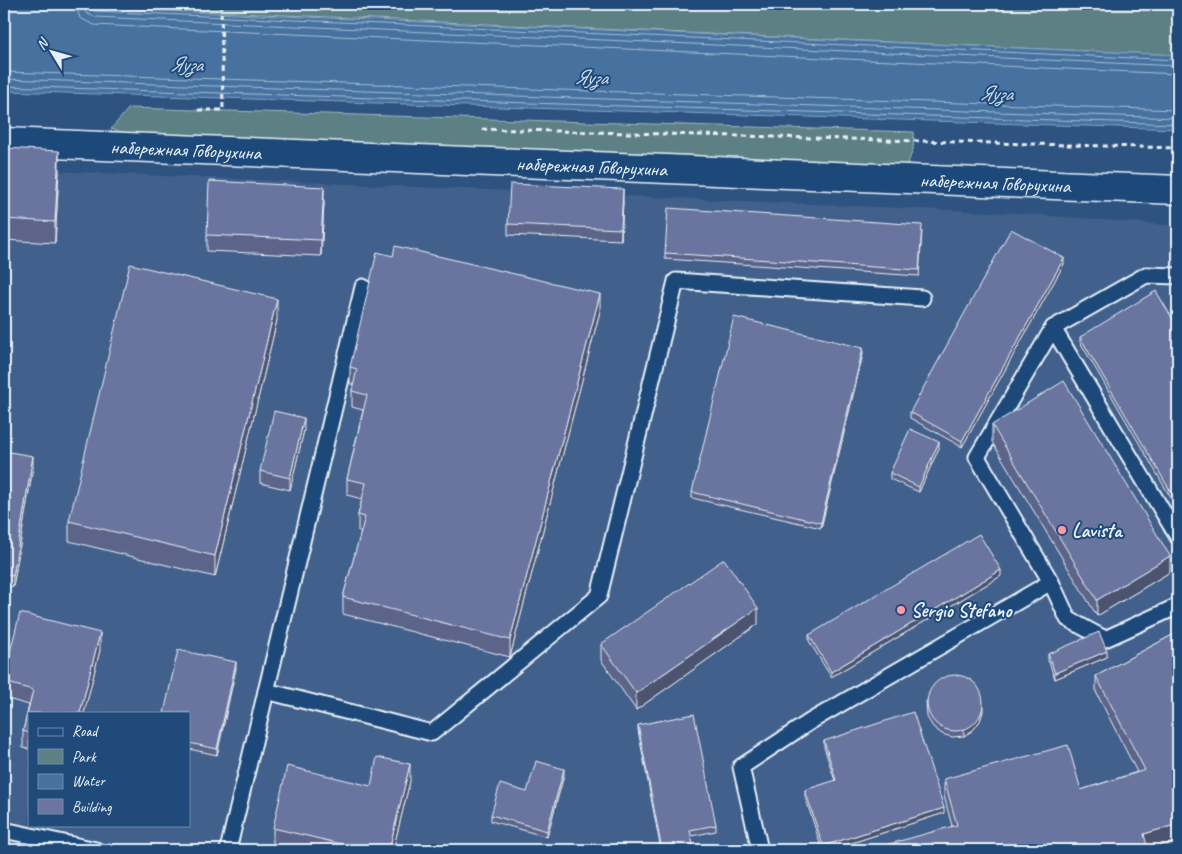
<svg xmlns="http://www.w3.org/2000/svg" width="1182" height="854" font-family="Caveat,sans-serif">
  <rect width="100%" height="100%" fill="#2e5381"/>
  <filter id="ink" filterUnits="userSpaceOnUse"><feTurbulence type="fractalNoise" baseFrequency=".02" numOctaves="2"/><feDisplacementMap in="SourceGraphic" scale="10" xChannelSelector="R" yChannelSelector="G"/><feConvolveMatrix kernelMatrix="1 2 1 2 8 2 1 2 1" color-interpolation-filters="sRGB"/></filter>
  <g filter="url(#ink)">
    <path fill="#43608c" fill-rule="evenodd" d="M4 169 1014 213 1178 226V850H4ZM29 713H189V825H29Z"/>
    <g fill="#5d8085" stroke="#a2b8be">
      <path d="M40 4H1178V55Z"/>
      <path d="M129 108 914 132 913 150 907 165 147 138 111 129Z"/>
    </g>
    <path fill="#4672a0" stroke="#87a5c3" d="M4 4 1178 55V129L4 91Z"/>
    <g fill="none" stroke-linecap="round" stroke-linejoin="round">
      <g stroke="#a7bed5" stroke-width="1">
        <path d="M75 4 80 18 94 25 1178 74"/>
        <path d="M83 4 86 13 95 17 1178 66"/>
        <path d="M89 4 91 9 95 11 1178 60"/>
        <path d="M4 72 1178 110"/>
        <path d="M4 79 1178 118"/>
        <path d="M4 86 1178 124"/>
      </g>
      <defs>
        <g id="service">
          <path d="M1178 276 1146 275 1053 328 1178 537"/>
          <path d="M1051 582 977 457 1053 328"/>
          <path d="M266 691 432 733 599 596 676 281 922 298"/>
          <path d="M4 830 96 850"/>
          <path d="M228 850 363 287"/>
          <path d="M760 850 741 767 811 721 1051 582 1068 619 1105 639 1178 606"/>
        </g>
        <g id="minor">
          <path id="s1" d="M4 142 1178 190"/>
        </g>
      </defs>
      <use href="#service" stroke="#e8f1f8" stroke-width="19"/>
      <use href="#minor" stroke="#e8f1f8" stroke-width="31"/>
      <g stroke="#e8f1f8" stroke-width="3" stroke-dasharray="5 4" stroke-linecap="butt">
        <path d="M612 4H613"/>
        <path d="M198 110H223L221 4"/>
        <path d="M482 129 1178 148"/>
      </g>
      <use href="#service" stroke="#1f4a7a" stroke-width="15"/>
      <use href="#minor" stroke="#1f4a7a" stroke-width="28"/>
    </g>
    <g fill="#5c6589" stroke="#e8f1f8">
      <path d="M4 148 59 171 55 243 4 240Z"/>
      <path d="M623 201 621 240 508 235V224Z"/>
      <path d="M324 203 321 256 207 251V235Z"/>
      <path d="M922 231 919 276 665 259V253Z"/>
      <path d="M1064 264 962 447 910 418V412Z"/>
      <path d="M600 311 510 657 343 614V597L361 532 358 531V515L362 499 347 495V479L363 410 352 407V391L353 384H350V367Z"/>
      <path d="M277 320 215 577 69 541V521Z"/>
      <path d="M1178 328V510L1080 342V337Z"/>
      <path d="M863 354 821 528 692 498V492Z"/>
      <path d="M992 425 1170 572 1097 616 992 442Z"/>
      <path d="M304 430 290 490 260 483V471Z"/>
      <path d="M939 448 919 492 890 479V473Z"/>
      <path d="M4 451 33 467 13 587 4 586Z"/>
      <path d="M1001 576 831 677 809 641V635Z"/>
      <path d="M758 624 636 710 601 660V644Z"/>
      <path d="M1178 632 1148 849 952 826 944 796V779L1081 790 1137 772 1096 692V676Z"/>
      <path d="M100 650 84 713H29V749L23 748V731L29 705 4 698V675Z"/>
      <path d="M1048 654 1107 657 1055 679 1048 660Z"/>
      <path d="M236 668 217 755 189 749V713Z"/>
      <path d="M926 701 983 711 980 721 973 730 964 736 952 737 942 734 933 727 927 717Z"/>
      <path d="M638 725 716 825V831L691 836 694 850H661L638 730Z"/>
      <path d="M824 741 944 813 830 850H822L805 796V790L835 781 824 747Z"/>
      <path d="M564 775 547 837 491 821V815L527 792Z"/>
      <path d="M410 781 393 850H296L273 845V828L371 786Z"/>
    </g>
    <g fill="#4b526f" stroke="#e8f1f8">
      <path d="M59 151V171L55 243V222Z"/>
      <path d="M324 187V203L321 256V240Z"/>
      <path d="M623 189V201L621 240V229Z"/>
      <path d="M1064 258V264L962 447V441Z"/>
      <path d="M600 294V311L510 657V640Z"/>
      <path d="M277 299V320L215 577V556Z"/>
      <path d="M863 348V354L821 528V523Z"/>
      <path d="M304 418V430L290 490V478Z"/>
      <path d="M939 442V448L919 492V487Z"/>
      <path d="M33 456V467L13 587V576Z"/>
      <path d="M1170 556V572L1097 616V600Z"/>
      <path d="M1001 570V576L831 677V672Z"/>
      <path d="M758 608V624L636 710V693Z"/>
      <path d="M100 633V650L84 713H80Z"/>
      <path d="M1107 651V657L1055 679V673Z"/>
      <path d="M236 662V668L217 755V749Z"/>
      <path d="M983 705V711L980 721 973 730 964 736V730Z"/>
      <path d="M410 764V781L393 850H389Z"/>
      <path d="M564 769V775L547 837V831Z"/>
      <path d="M944 808V813L830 850H823V846Z"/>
      <path d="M1178 824V841L1145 850 1144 834Z"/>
    </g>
    <g fill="#6b759f" stroke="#e8f1f8">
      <path d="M4 148 59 151 55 222 4 219Z"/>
      <path d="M209 181 324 187 321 240 207 235Z"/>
      <path d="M510 184 623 189 621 229 508 224Z"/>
      <path d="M668 208 922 225 919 270 665 253Z"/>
      <path d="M1011 229 1064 258 962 441 910 412Z"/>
      <path d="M395 246 600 294 510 640 343 597 365 517 358 515 366 483 347 479 367 395 352 391 357 369 350 367 377 252 393 256Z"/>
      <path d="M130 264 277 299 215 556 69 521Z"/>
      <path d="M1156 291 1178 328V504L1080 337Z"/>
      <path d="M734 317 863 348 821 523 692 492Z"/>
      <path d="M1064 381 1170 556 1097 600 992 425Z"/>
      <path d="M274 411 304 418 290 478 260 471Z"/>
      <path d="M910 429 939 442 919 487 890 473Z"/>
      <path d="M4 451 33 456 13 576 4 574Z"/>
      <path d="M979 534 1001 570 831 672 809 635Z"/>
      <path d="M724 559 758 608 636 693 601 644Z"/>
      <path d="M20 613 100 633 80 713H29V733L23 731 33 690 4 682V675Z"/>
      <path d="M1099 632 1107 651 1055 673 1048 654Z"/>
      <path d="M1178 632V824L1144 834 1148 850H868L957 825 944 779 1068 745 1081 790 1145 770 1096 676Z"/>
      <path d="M178 650 236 662 217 749 189 743V713H164Z"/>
      <circle cx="955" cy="703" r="28"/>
      <path d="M913 712 944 808 823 846 805 790 836 780 824 741Z"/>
      <path d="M694 714 716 825 690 830 694 850H662L638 725Z"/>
      <path d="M377 757 410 764 389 850H367L273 828 287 766 371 786Z"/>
      <path d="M536 761 564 769 547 831 491 815 500 784 527 792Z"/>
    </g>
  </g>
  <g fill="#ff9aa2" stroke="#1f4a7a" stroke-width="2">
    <circle cx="1062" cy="530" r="5"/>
    <circle cx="901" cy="610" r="5"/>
  </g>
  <g text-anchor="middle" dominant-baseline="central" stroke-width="4" stroke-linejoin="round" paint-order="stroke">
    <g font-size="20" fill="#e8f1f8" stroke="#1f4a7a">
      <text stroke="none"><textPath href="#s1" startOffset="182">набережная Говорухина</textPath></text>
      <text stroke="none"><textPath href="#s1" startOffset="588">набережная Говорухина</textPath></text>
      <text stroke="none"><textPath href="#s1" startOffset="992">набережная Говорухина</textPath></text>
    </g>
    <g font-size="20" font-weight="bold" fill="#e8f1f8" stroke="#1f4a7a" text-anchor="start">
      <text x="1072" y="530">Lavista</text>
      <text x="911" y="610">Sergio Stefano</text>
    </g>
    <g font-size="21" font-style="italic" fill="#d0deeb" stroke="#1f4a7a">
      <text transform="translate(186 64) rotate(1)">Яуза</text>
      <text transform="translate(591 77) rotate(2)">Яуза</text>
      <text transform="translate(996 93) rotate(2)">Яуза</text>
    </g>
  </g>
  <rect width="1182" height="854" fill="none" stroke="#1f4a7a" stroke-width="20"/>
  <rect x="10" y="10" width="1162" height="834" fill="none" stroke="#e8f1f8" stroke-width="2" filter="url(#ink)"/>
  <rect x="28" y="712" width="162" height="115" fill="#1f4a7a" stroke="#6f8dac"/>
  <rect x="38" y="728" width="25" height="8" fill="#1f4a7a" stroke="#6f8dac"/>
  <text x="72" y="736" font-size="15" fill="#e8f1f8">Road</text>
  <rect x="38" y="749" width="25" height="15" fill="#5d8085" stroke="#6f8dac"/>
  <text x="72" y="762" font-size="15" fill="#e8f1f8">Park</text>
  <rect x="38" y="774" width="25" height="15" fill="#4672a0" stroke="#6f8dac"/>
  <text x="72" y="786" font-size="15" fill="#e8f1f8">Water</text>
  <rect x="38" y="799" width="25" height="15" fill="#6b759f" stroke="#6f8dac"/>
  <text x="72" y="812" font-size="15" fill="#e8f1f8">Building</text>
  <g transform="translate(52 52) rotate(307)" stroke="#1f4a7a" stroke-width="4" paint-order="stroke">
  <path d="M0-4L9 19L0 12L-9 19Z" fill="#e8f1f8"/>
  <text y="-8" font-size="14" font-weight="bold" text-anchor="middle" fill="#e8f1f8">N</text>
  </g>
</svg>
